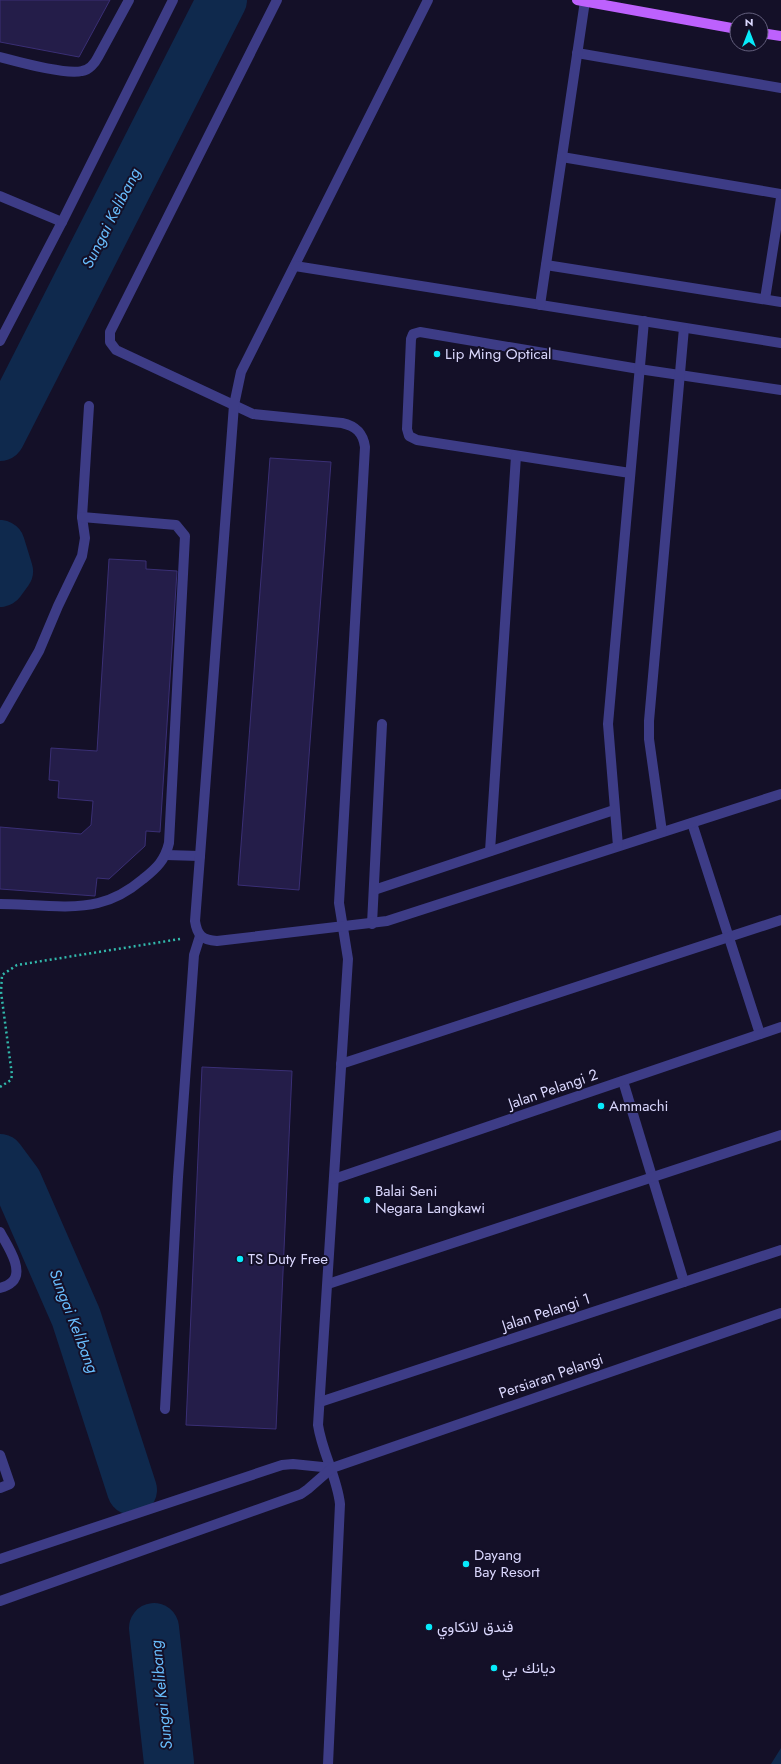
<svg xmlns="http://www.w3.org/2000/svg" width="781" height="1764" font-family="Jost,Vazirmatn,sans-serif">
  <rect width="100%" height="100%" fill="#141028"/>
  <path fill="#0f294d" d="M781 1748V1764H771Z"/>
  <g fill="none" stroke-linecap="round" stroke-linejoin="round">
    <g stroke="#0f294d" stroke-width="50">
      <path d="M0 436 222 0"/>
      <path d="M0 545 8 571 0 582"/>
      <path d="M0 1159 17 1182 76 1317 132 1490"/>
      <path d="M154 1628 169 1763"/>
    </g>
  </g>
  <g fill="#241d49" stroke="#3a2f75">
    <path d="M0 0H110L79 57 0 42Z"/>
    <path d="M270 458 331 462 299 890 238 885Z"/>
    <path d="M109 559 146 561V569L177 571 160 832 146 831 145 846 109 879 97 878 95 896 0 889V827L81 834 91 825 93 801 58 798 59 781 49 780 51 748 97 751Z"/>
    <path d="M202 1067 292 1071 276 1429 186 1425Z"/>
  </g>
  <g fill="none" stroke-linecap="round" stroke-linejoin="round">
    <path stroke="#32b9ac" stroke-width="2.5" stroke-dasharray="2 3" stroke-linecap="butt" d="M0 1087 11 1080 12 1075 1 992 2 975 17 965 180 939"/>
    <g stroke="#3d3c86" stroke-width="10">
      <path d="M0 57C19 62 65 75 82 71 89 70 95 63 98 57L129 0"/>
      <path d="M562 157 781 194"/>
      <path d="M546 265 781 302"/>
      <path d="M765 299 781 198"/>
      <path d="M630 473 417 440 409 436 407 429 411 339 413 334 420 332 639 369 781 390"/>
      <path d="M0 719 39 651 58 606 82 556 85 538 82 517 89 406"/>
      <path d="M692 823 760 1034"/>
      <path d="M490 851 516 456"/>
      <path d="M166 855 200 856"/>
      <path d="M374 890 614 810"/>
      <path d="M0 904C28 904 72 910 98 903 115 899 130 890 143 879 157 868 165 860 169 843L185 536 176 525 82 517"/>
      <path d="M372 924 382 724"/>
      <path d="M341 1064 781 920"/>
      <path d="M623 1081 684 1282"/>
      <path d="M328 1284 781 1135"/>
      <path d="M165 1409 178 1177 194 955 200 936"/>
      <path d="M0 1455 10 1484 0 1488"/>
    </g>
    <g stroke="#3d3c86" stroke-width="10">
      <path d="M277 0 110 332V342L116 350 253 414 342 423C356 426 363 433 365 447L339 903 348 959 318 1425C322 1452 337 1477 340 1504L328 1764"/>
      <path d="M428 0 241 372 234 405 200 856 195 921C197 935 202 940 217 941L387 921 781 794"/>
      <path d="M577 53 781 88"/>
      <path d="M0 196 62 222 0 341"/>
      <path d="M62 222 173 0"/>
      <path d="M295 266 781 343"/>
      <path d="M540 305 585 1"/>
      <path d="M662 832 649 739V721L684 328"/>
      <path d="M618 846 608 724 644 321"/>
      <path d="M334 1179 781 1027"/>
      <path d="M0 1232C6 1244 25 1270 12 1282 9 1285 4 1287 0 1288"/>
      <path d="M320 1402 781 1250"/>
    </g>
    <g stroke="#3d3c86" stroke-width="10">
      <path d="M0 1559 282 1465 293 1464 332 1468"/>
      <path d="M0 1601 301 1494 308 1489 332 1468 781 1313"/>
    </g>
    <g stroke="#bd61fd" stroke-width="10">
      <path d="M577 0 737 29"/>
      <path d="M761 33 781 36"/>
    </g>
  </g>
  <g fill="#07ebfb" stroke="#141028" stroke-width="1.5">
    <circle cx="437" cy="354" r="4"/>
    <circle cx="601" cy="1106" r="4"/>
    <circle cx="367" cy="1200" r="4"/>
    <circle cx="240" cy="1259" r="4"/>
    <circle cx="466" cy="1564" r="4"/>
    <circle cx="429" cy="1627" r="4"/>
    <circle cx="494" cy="1668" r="4"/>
  </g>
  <g text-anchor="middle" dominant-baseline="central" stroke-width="4" stroke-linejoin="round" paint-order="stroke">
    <g font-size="15" fill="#dbd8fe" stroke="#141028" text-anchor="start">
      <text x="445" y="354">Lip Ming Optical</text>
      <text x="609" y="1106">Ammachi</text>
      <text x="375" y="1191">Balai Seni<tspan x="375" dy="17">Negara Langkawi</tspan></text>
      <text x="248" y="1259">TS Duty Free</text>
      <text x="474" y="1555">Dayang<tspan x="474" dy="17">Bay Resort</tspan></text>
      <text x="437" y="1627">فندق لانكاوي</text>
      <text x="502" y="1668">ديانك بي</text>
    </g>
    <g font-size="15" fill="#dbd8fe" stroke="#141028">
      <text transform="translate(553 1089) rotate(-19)">Jalan Pelangi 2</text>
      <text transform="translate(546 1312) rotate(-18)">Jalan Pelangi 1</text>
      <text transform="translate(551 1376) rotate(-19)">Persiaran Pelangi</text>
    </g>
    <g font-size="16" font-style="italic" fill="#68bdfd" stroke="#141028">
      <text transform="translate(111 218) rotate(-63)">Sungai Kelibang</text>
      <text transform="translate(74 1321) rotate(69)">Sungai Kelibang</text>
      <text transform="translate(161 1695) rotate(-96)">Sungai Kelibang</text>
    </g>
  </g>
  <g transform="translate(749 32)"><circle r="19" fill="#141028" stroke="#64607e"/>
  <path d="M0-3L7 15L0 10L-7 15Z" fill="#07ebfb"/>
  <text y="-6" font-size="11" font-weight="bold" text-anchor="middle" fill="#dbd8fe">N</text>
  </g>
</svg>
